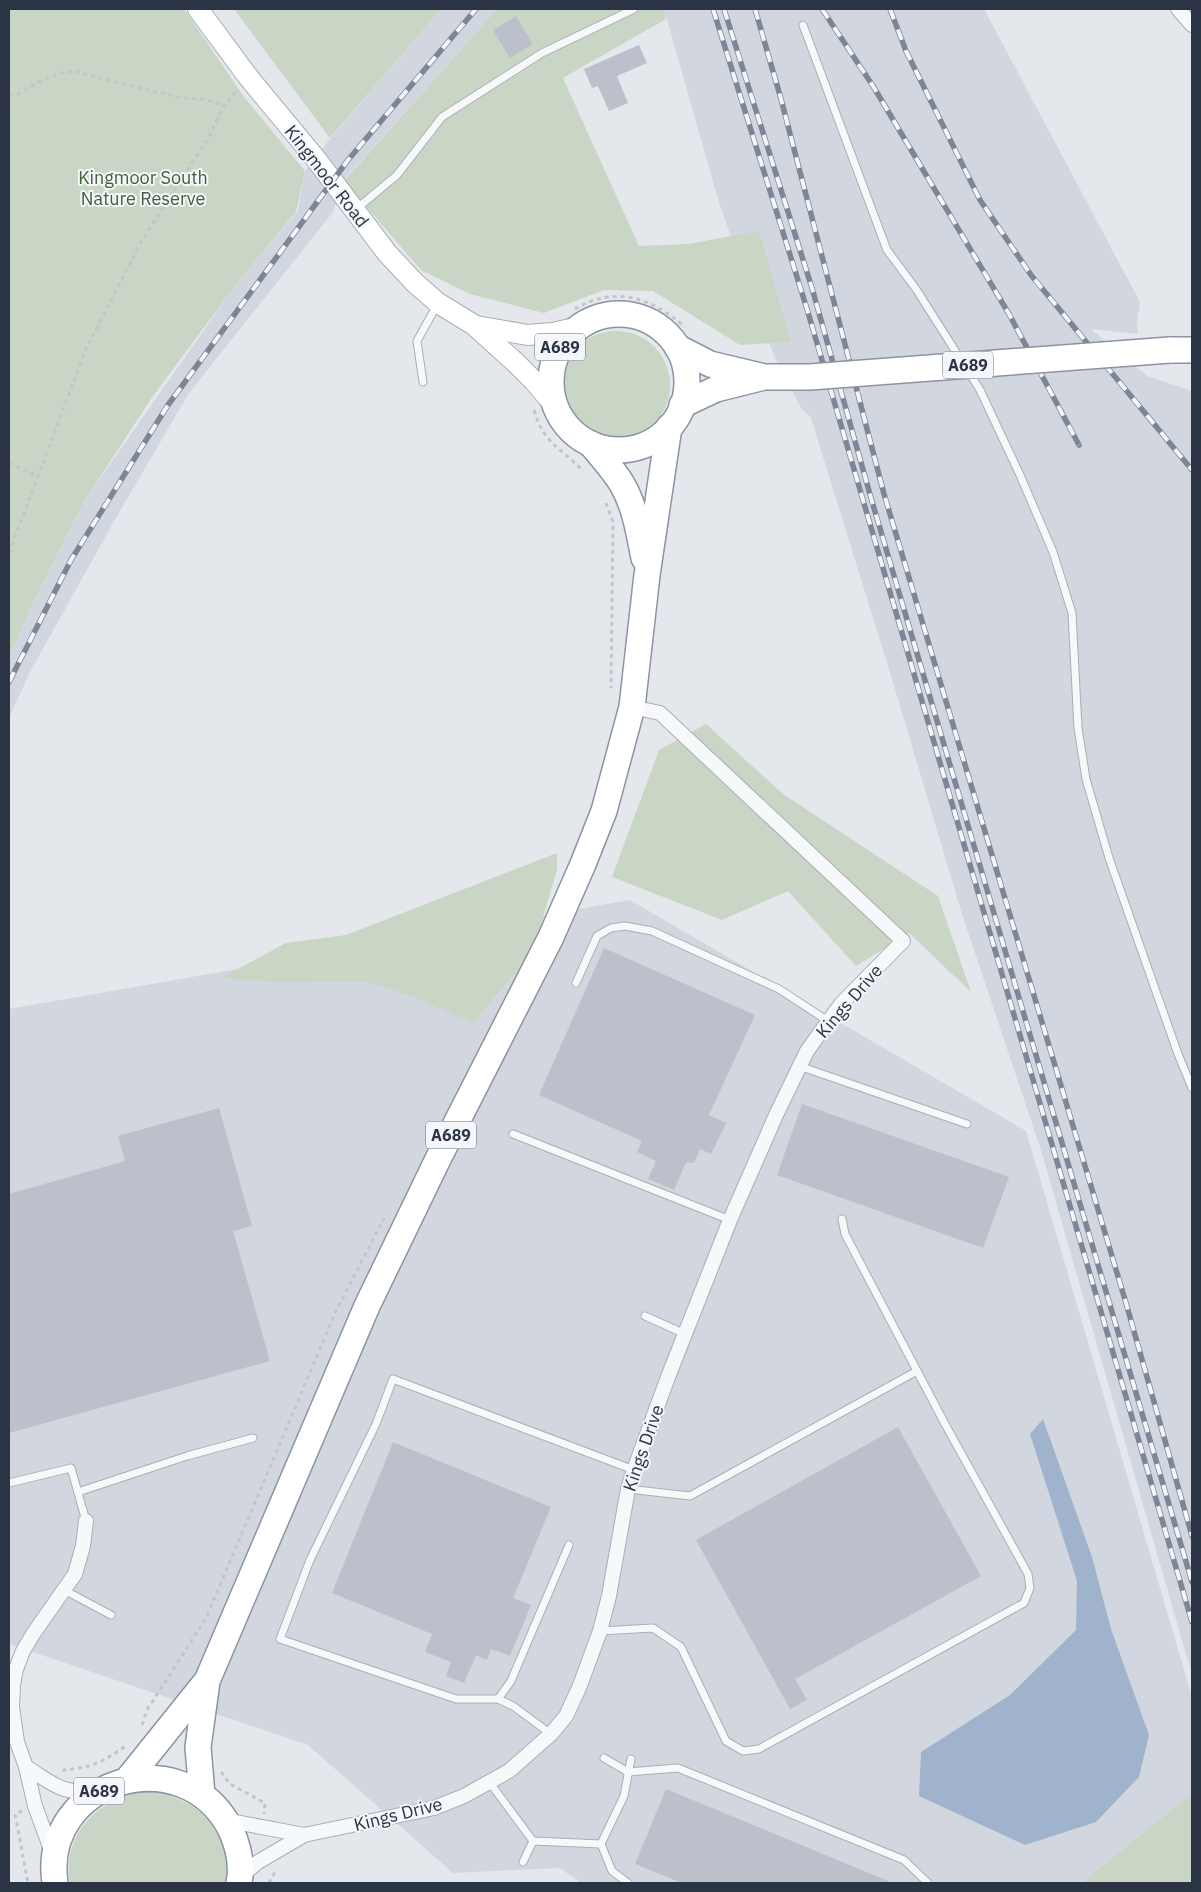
<svg xmlns="http://www.w3.org/2000/svg" width="1201" height="1892" font-family="'IBM Plex Sans',sans-serif">
  <rect width="100%" height="100%" fill="#e4e7ec"/>
  <g fill="#d2d6de">
    <path d="M441 9H497L344 180 333 212 189 393 113 523 30 672 9 718V657L29 612 85 500 232 290 298 211 305 171 330 139Z"/>
    <path d="M664 9H984L1140 302 1137 322 1138 334 1091 329 1147 376 1192 391V1675L1041 1150 962 914 892 679 811 418 801 408 774 356 720 206Z"/>
    <path d="M630 900 1026 1131 1192 1697V1793L1081 1883H581L560 1868 453 1873 308 1745 9 1644V1009Z"/>
  </g>
  <g fill="#c9d6c5">
    <path d="M9 9H184L244 97 305 171 296 212 232 290 153 396 85 500 29 612 9 657Z"/>
    <path d="M234 9H441L330 138Z"/>
    <path d="M497 9H664L666 19 563 78 639 246 688 244 759 231 791 342 740 345 653 291 604 290 544 313 470 294 421 270 344 181Z"/>
    <circle cx="616" cy="385" r="54"/>
    <path d="M706 724 783 794 938 896 971 992 909 933 856 966 788 891 722 920 612 877 659 750Z"/>
    <path d="M557 853V870L533 951 473 1023 412 996 365 981 275 982 221 978 286 943 346 935Z"/>
    <path d="M148 1792C197 1796 234 1832 226 1883H70C61 1832 101 1796 148 1792Z"/>
    <path d="M1192 1793V1883H1081Z"/>
  </g>
  <path fill="#9fb4cc" d="M1043 1419 1092 1557 1111 1629 1149 1735 1139 1777 1096 1822 1025 1845 919 1796 921 1752 1010 1695 1076 1630 1077 1581 1030 1434Z"/>
  <g fill="#bbc0ca">
    <path d="M516 16 533 44 510 58 493 30Z"/>
    <path d="M639 45 647 63 617 76 628 103 609 111 598 86 592 88 584 69Z"/>
    <path d="M604 948 755 1015 709 1115 726 1123 711 1154 700 1149 694 1163 686 1162 674 1190 648 1179 656 1161 637 1152 642 1141 539 1095Z"/>
    <path d="M802 1104 1009 1177 983 1248 777 1175Z"/>
    <path d="M219 1108 252 1226 233 1231 270 1361 9 1433V1194L125 1161 118 1136Z"/>
    <path d="M898 1427 981 1576 795 1679 807 1700 790 1709 696 1540Z"/>
    <path d="M393 1442 551 1507 513 1598 531 1605 510 1656 491 1649 487 1660 476 1655 464 1683 446 1676 451 1662 425 1652 432 1634 332 1593Z"/>
    <path d="M666 1789 893 1883H682L635 1864Z"/>
  </g>
  <g fill="none" stroke-linecap="round" stroke-linejoin="round">
    <defs>
      <g id="lane">
        <path d="M803 25 887 250 916 289 961 360"/>
        <path d="M355 210 397 175 442 117 542 53 634 9"/>
        <path d="M967 369 980 390 1020 475 1053 552 1072 613 1078 728 1086 779 1109 858 1178 1054 1192 1088"/>
        <path d="M423 382 417 341 437 305"/>
        <path d="M576 983 597 936 611 928 625 926 652 931 779 989 828 1021"/>
        <path d="M799 1066 967 1124"/>
        <path d="M513 1134 730 1220"/>
        <path d="M645 1316 685 1334"/>
        <path d="M9 1483 71 1468 86 1521"/>
        <path d="M628 1489 690 1496 917 1371"/>
        <path d="M78 1492 187 1456 253 1438"/>
        <path d="M64 1590 111 1615"/>
        <path d="M600 1631 653 1628 681 1647 726 1741 743 1751 759 1749 1024 1603 1030 1588 1028 1574 945 1424 845 1234 842 1219"/>
        <path d="M498 1699 511 1681 569 1545"/>
        <path d="M551 1734 513 1706 498 1699H456L280 1639 310 1560 376 1424 393 1379 634 1470"/>
        <path d="M604 1758 628 1772 678 1768 904 1860 928 1883"/>
        <path d="M490 1783 533 1841 523 1862"/>
        <path d="M533 1841 601 1844 612 1871 628 1883"/>
        <path d="M601 1844 624 1796 631 1759"/>
      </g>
      <g id="street">
        <path d="M1178 9 1192 25"/>
        <path d="M26 1767C55 1785 59 1793 96 1792"/>
        <path d="M225 1820 304 1835"/>
        <path d="M53 1855 35 1806 26 1767 17 1742 12 1707 13 1685 16 1669 23 1651 33 1634 75 1574 83 1546 86 1521"/>
        <path d="M241 1876 258 1862 304 1835 434 1808 464 1796 509 1771 551 1734 566 1716 579 1688 600 1631 609 1596 628 1489 634 1470 668 1377 730 1220 776 1115 807 1051 841 1004 903 941 660 713 632 707"/>
      </g>
      <g id="secondary">
        <path d="M198 9 249 78 316 159 387 253 415 283 438 303 474 325 516 363 534 381 555 406"/>
        <path d="M476 326 528 335 553 333 579 327"/>
      </g>
      <g id="highway">
        <circle cx="619" cy="382" r="68"/>
        <path d="M677 347 710 364 765 377"/>
        <path d="M1170 350H1192"/>
        <path d="M682 405 716 389 760 378"/>
        <path d="M591 444C601 457 613 469 622 484 635 506 639 533 644 558"/>
        <path d="M127 1780 205 1683"/>
        <path d="M202 1795 198 1747 207 1681 367 1306 438 1159 551 937 583 864 604 811 632 707 647 575 669 427"/>
        <path d="M55 1883C40 1781 182 1737 230 1828 238 1845 243 1864 239 1883"/>
      </g>
    </defs>
    <use href="#lane" stroke="#a9aeb7" stroke-width="9"/>
    <use href="#street" stroke="#a9aeb7" stroke-width="16"/>
    <use href="#secondary" stroke="#a9aeb7" stroke-width="22"/>
    <use href="#highway" stroke="#8b94a3" stroke-width="28"/>
    <g stroke="#c2c5cb" stroke-width="3" stroke-dasharray="4 4" stroke-linecap="butt">
      <path d="M9 96 18 94 38 82 61 73 75 71 95 77 182 98 202 99 224 105"/>
      <path d="M575 309C615 285 652 298 685 327"/>
      <path d="M534 410C543 443 561 448 582 470"/>
      <path d="M9 463 39 477"/>
      <path d="M606 503 613 522 611 688"/>
      <path d="M9 553 86 349 141 242 209 137 224 105 236 92"/>
      <path d="M142 1725 147 1710 206 1618 336 1311 384 1218"/>
      <path d="M64 1772V1770C95 1767 102 1762 127 1745"/>
      <path d="M221 1772 230 1784 265 1803 264 1814"/>
      <path d="M22 1811 15 1814 28 1883"/>
      <path d="M269 1883 276 1870"/>
    </g>
    <use href="#lane" stroke="#f7f8fa" stroke-width="7"/>
    <use href="#street" stroke="#f7f8fa" stroke-width="14"/>
    <use href="#secondary" stroke="#fff" stroke-width="20"/>
    <use href="#highway" stroke="#fff" stroke-width="25"/>
    <defs>
      <g id="rail">
        <path d="M713 9 807 309 1192 1622"/>
        <path d="M724 9 812 288 871 498 1192 1582"/>
        <path d="M755 9 781 99 884 494 1126 1303 1192 1536"/>
        <path d="M822 9 873 86 1009 314 1079 445"/>
        <path d="M890 9 906 51 980 200 1031 275 1192 470"/>
        <path d="M9 682 71 560 168 405 348 160 476 9"/>
      </g>
    </defs>
    <use href="#rail" stroke="#7d8696" stroke-width="5.5"/>
    <use href="#rail" stroke="#f4f6f9" stroke-width="4" stroke-dasharray="11" stroke-linecap="butt"/>
    <defs>
      <path id="highway-bridge" d="M765 377H810L1170 350"/>
    </defs>
    <use href="#highway-bridge" stroke="#8b94a3" stroke-width="28" stroke-linecap="butt"/>
    <use href="#highway-bridge" stroke="#fff" stroke-width="25"/>
  </g>
  <g text-anchor="middle" dominant-baseline="central" stroke-width="4" stroke-linejoin="round" paint-order="stroke">
    <g fill="#f4f6f9" stroke="#676e7b" stroke-width="1">
      <rect x="535" y="333.5" width="50" height="27" rx="4"/>
      <rect x="943" y="351.5" width="50" height="27" rx="4"/>
      <rect x="426" y="1121.5" width="50" height="27" rx="4"/>
      <rect x="74" y="1777.5" width="50" height="27" rx="4"/>
    </g>
    <g font-size="16" font-weight="bold" fill="#2b3445">
      <text x="560" y="347">A689</text>
      <text x="968" y="365">A689</text>
      <text x="451" y="1135">A689</text>
      <text x="99" y="1791">A689</text>
    </g>
    <g font-size="18" fill="#2b3445" stroke="#f4f6f9">
      <text transform="translate(327 176) rotate(52)">Kingmoor Road</text>
      <text transform="translate(849 1001) rotate(-49)">Kings Drive</text>
      <text transform="translate(643 1448) rotate(-71)">Kings Drive</text>
      <text transform="translate(398 1814) rotate(-14)">Kings Drive</text>
    </g>
    <g font-size="18" fill="#3f6138" stroke="#f4f6f9">
      <text x="143" y="177">Kingmoor South<tspan x="143" dy="21">Nature Reserve</tspan></text>
    </g>
  </g>
  <rect width="1201" height="1892" fill="none" stroke="#2b3445" stroke-width="20"/>
</svg>
